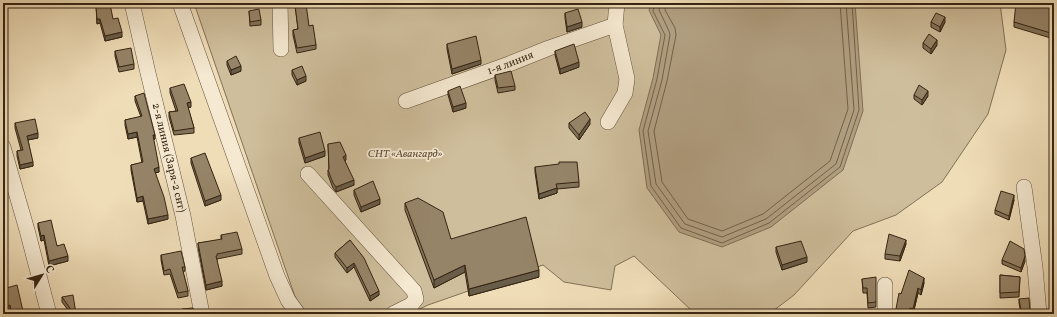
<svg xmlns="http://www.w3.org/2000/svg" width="1057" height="317" font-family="Vollkorn,serif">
  <rect width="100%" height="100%" fill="#efddb8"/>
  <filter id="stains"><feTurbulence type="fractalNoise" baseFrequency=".005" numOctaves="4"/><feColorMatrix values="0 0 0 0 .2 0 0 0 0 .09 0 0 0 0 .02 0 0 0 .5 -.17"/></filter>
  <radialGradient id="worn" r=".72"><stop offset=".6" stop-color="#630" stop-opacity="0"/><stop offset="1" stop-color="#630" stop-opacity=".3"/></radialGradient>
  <path fill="#cfbe9c" stroke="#827157" d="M194 3H1000L1006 50 988 114 942 182 896 215 853 231 794 295 769 314H702L692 311 634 256 615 266 611 290 564 282 543 265 428 305 409 314H301Z"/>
  <path fill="#b09e80" stroke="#7f6d54" d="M652 3H855L863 111 843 170 771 227 722 247 679 232 647 188 639 130 653 78 661 35 649 10Z"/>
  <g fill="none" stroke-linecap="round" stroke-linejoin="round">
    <g stroke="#726149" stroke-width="1">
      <path d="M655 3 653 11 665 35 657 79 643 131 651 186 681 228 722 243 769 223 840 167 859 110 852 3"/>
      <path d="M660 3 659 10 669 31 670 35 662 80 648 131 656 184 685 224 722 237 766 219 836 164 854 110 846 3"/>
      <path d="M666 3 665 10 675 28 676 35 667 81 654 131 662 182 688 219 722 231 763 214 830 161 848 109 840 3"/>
    </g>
    <defs>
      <g id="minor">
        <path id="s1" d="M132 3 148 73 183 216 202 314"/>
        <path d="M180 3 277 276 288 300 298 314"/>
        <path d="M280 3 281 49"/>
        <path id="s2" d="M406 101 509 64 549 48 615 25"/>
        <path d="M608 122 625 93 627 79 615 25 617 3"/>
        <path d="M3 147 27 230 49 314"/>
        <path d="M308 174 414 291 416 299 411 305 393 314"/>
        <path d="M1024 187 1035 267 1039 314"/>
        <path d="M885 285V314"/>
      </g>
    </defs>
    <use href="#minor" stroke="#64523c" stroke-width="16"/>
    <use href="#minor" stroke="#f5e9d1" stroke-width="15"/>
  </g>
  <g fill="#817259" stroke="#352412">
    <path d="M938 3H943L942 5Z"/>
    <path d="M1054 3V39L1014 27V22Z"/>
    <path d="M295 5 309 26 316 45V49L297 53 293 35V30L298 29Z"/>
    <path d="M96 6 113 19 122 37 105 41 100 23 97 24Z"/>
    <path d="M249 11 261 20V25L250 26Z"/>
    <path d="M565 13 582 27 567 32 565 18Z"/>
    <path d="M931 22H945L940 32 931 27Z"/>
    <path d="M923 43 937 45 931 54 923 48Z"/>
    <path d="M447 44 481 64 452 74 447 49Z"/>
    <path d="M115 51 134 64V69L119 72 115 56Z"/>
    <path d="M555 51 579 67 560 74 555 55Z"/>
    <path d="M227 61 241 71 231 75 227 65Z"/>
    <path d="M292 70 306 81 297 85 292 75Z"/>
    <path d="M495 75 515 86V90L498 93 495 80Z"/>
    <path d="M170 88 191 107 188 108 194 128V133L174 135 169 117V112L176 111 170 93Z"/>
    <path d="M448 91 466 108 453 112 448 95Z"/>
    <path d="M914 95 928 96 922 105 914 99Z"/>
    <path d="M135 96 155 139 153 140 159 172 155 173 168 219 148 224 143 201 137 202 131 170V165L142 163 137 137 128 139 125 125V120L141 117 135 101Z"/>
    <path d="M15 123 38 138 28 140 33 166 20 169 17 156V151L21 150 15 128Z"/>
    <path d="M569 123 590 124 579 140 569 128Z"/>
    <path d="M299 138 325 156 305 163 299 143Z"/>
    <path d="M328 144 346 160 345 161 354 185 336 192 333 188 328 175V170H329Z"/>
    <path d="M191 158 221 200 205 206 191 163Z"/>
    <path d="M535 167 579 182V187L557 189V193L539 199 535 172Z"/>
    <path d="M354 190 380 204 361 212 354 195Z"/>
    <path d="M1014 200 1009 220 995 214V210Z"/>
    <path d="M405 203 451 239 539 277 469 296 465 272 434 288 405 210Z"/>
    <path d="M38 223 57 246 68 261 49 266 44 240 41 241 38 227Z"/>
    <path d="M221 235 242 249V254L217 259V261L222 286 206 290 198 247V243L221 240Z"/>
    <path d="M350 240 379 295 370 301 354 267 347 273 335 257V253Z"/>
    <path d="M906 244 900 261 885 259V254Z"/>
    <path d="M776 247 807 262 782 270 776 252Z"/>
    <path d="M161 255 185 267V271L183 272 188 291V296L178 298 170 274 164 275 161 260Z"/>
    <path d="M1002 260 1025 261 1021 272 1002 264Z"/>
    <path d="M1000 275 1020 277 1019 297 1000 298Z"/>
    <path d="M862 279 876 302V307L868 308 867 293H863Z"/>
    <path d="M924 283 921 295 918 293 913 314 910 313 901 294Z"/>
    <path d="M3 289 23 311 28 314H11L10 310 7 311 3 294Z"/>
    <path d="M62 297 76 314H71L62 302Z"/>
    <path d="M1019 299 1030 311V314H1021L1019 303Z"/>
  </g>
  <g fill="#695c49" stroke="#352412">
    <path d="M945 17V22L940 32V27Z"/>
    <path d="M97 19H100V23L97 24Z"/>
    <path d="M582 22V27L567 32V27Z"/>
    <path d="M122 32V37L105 41V36Z"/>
    <path d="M937 40V45L931 54V49Z"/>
    <path d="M481 60V64L452 74V69Z"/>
    <path d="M579 62V67L560 74V69Z"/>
    <path d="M241 66V71L231 75V70Z"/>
    <path d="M306 76V81L297 85V80Z"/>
    <path d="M928 91V96L922 105V100Z"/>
    <path d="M191 102V107L187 108V103Z"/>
    <path d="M466 103V108L453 112V107Z"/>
    <path d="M590 119V124L579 140V135Z"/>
    <path d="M137 132V137L128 139V134Z"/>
    <path d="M38 133V138L27 140V136Z"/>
    <path d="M153 135H155V139L153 140Z"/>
    <path d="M325 151V156L305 163V158Z"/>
    <path d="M346 155V160L343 162V157Z"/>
    <path d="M33 162V166L20 169V165Z"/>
    <path d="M159 167V172L154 173V169Z"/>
    <path d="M354 180V185L336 192V187Z"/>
    <path d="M557 188V193L539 199V194Z"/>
    <path d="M221 195V200L205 206V201Z"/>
    <path d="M1014 195V200L1009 220V216Z"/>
    <path d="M143 196V201L137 202V198Z"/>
    <path d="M380 199V204L361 212V207Z"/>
    <path d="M168 215V219L148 224V219Z"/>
    <path d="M44 235V240L41 241V236Z"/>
    <path d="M906 240V244L900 261V256Z"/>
    <path d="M68 256V261L49 266V261Z"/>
    <path d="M1025 256V261L1021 272V268Z"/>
    <path d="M807 257V262L782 270V265Z"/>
    <path d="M354 263V267L347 273V268Z"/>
    <path d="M465 265V272L434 288V280Z"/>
    <path d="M539 270V277L469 296V289Z"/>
    <path d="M924 278V283L921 295V290Z"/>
    <path d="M222 281V286L206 290V285Z"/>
    <path d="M918 288V293L913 314V309Z"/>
    <path d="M379 291V295L370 301V296Z"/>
    <path d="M10 305V310L7 311V306Z"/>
  </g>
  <g fill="#968468" stroke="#352412">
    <path d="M1016 3H1054V34L1014 22Z"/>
    <path d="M110 4 113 19 118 18 122 32 105 36 100 19H97L96 6Z"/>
    <path d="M306 4 309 26 313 25 316 45 297 48 293 30 298 29 295 5Z"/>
    <path d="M259 9 261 20 250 22 249 11Z"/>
    <path d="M578 9 582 22 567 27 565 13Z"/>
    <path d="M936 13 945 17 940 27 931 22Z"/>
    <path d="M929 34 937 40 931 49 923 43Z"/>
    <path d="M476 36 481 60 452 69 447 44Z"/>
    <path d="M574 44 579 62 560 69 555 51Z"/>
    <path d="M131 48 134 64 119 67 115 51Z"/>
    <path d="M236 56 241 66 231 70 227 61Z"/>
    <path d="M302 66 306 76 297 80 292 70Z"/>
    <path d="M511 71 515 86 498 88 495 75Z"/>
    <path d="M184 84 191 102 187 103 194 128 174 131 169 112 178 111 170 88Z"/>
    <path d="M919 85 928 91 922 100 914 95Z"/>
    <path d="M460 86 466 103 453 107 448 91Z"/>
    <path d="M144 93 155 135H153L159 167 154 169 164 197 168 215 148 219 143 196 137 198 131 165 143 162 137 132 128 134 125 120 142 116 135 96Z"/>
    <path d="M585 112 590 119 579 135 569 123Z"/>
    <path d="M35 119 38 133 27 136 33 162 20 165 17 151 23 150 15 123Z"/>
    <path d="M320 132 325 151 305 158 299 138Z"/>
    <path d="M340 142 346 155 343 157 354 180 336 187 333 183 328 170 329 169 328 144Z"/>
    <path d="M205 153 221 195 205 201 191 158Z"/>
    <path d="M559 162H577L579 182 556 184 557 188 539 194 535 167 559 164Z"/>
    <path d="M373 181 380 199 361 207 354 190Z"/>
    <path d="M1001 191 1014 195 1009 216 995 210Z"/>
    <path d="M418 198 443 212 451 239 526 217 539 270 469 289 465 265 434 280 405 203Z"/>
    <path d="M51 220 57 246 64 244 68 256 49 261 44 235 41 236 38 223Z"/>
    <path d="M237 232 242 249 217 254V256H216L222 281 206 285 198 243 222 239 221 235Z"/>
    <path d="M889 234 906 240 900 256 885 254Z"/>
    <path d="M350 240 364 258 379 291 370 296 354 263 347 268 335 253Z"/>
    <path d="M801 241 807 257 782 265 776 247Z"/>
    <path d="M1010 241 1024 249 1025 256 1021 268 1002 260Z"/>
    <path d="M181 251 185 267H182L188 291 178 293 170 269 164 271 161 255Z"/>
    <path d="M909 270 924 278 921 290 918 288 913 309 910 308 909 314H895L899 293 901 294Z"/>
    <path d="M1000 275 1020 277 1019 292 1000 293Z"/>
    <path d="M876 277V302L868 303 867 288H863L862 279Z"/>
    <path d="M17 285 23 311 27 309 28 314H12L10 305 7 306 3 289Z"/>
    <path d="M73 295 76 314H74L62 297Z"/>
    <path d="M1029 298 1030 311 1021 310 1019 299Z"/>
    <path d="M193 308 196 314H182V309Z"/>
  </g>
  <g text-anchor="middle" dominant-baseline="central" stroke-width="3.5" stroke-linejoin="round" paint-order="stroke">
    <g font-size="11" fill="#352412" stroke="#f5e9d1">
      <text stroke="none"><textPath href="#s2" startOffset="111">1-я линия</textPath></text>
      <text stroke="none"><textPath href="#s1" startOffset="159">2-я линия (Заря-2 снт)</textPath></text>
    </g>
    <g font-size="11" font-style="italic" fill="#5c4a34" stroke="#f5e9d1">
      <text x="405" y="154">СНТ «Авангард»</text>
    </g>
  </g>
  <rect width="1057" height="317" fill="none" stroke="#efddb8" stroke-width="16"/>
  <rect x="4" y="4" width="1049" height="309" fill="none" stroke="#352412" stroke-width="2"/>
  <rect x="8" y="8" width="1041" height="301" fill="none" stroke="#352412"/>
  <g transform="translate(42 275) rotate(53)" stroke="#f5e9d1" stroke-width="3" paint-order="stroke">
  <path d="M0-3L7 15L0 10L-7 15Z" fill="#352412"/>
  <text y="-6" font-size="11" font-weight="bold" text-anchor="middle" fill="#352412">С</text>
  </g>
  <rect width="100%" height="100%" filter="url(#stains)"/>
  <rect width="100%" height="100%" fill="url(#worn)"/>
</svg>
